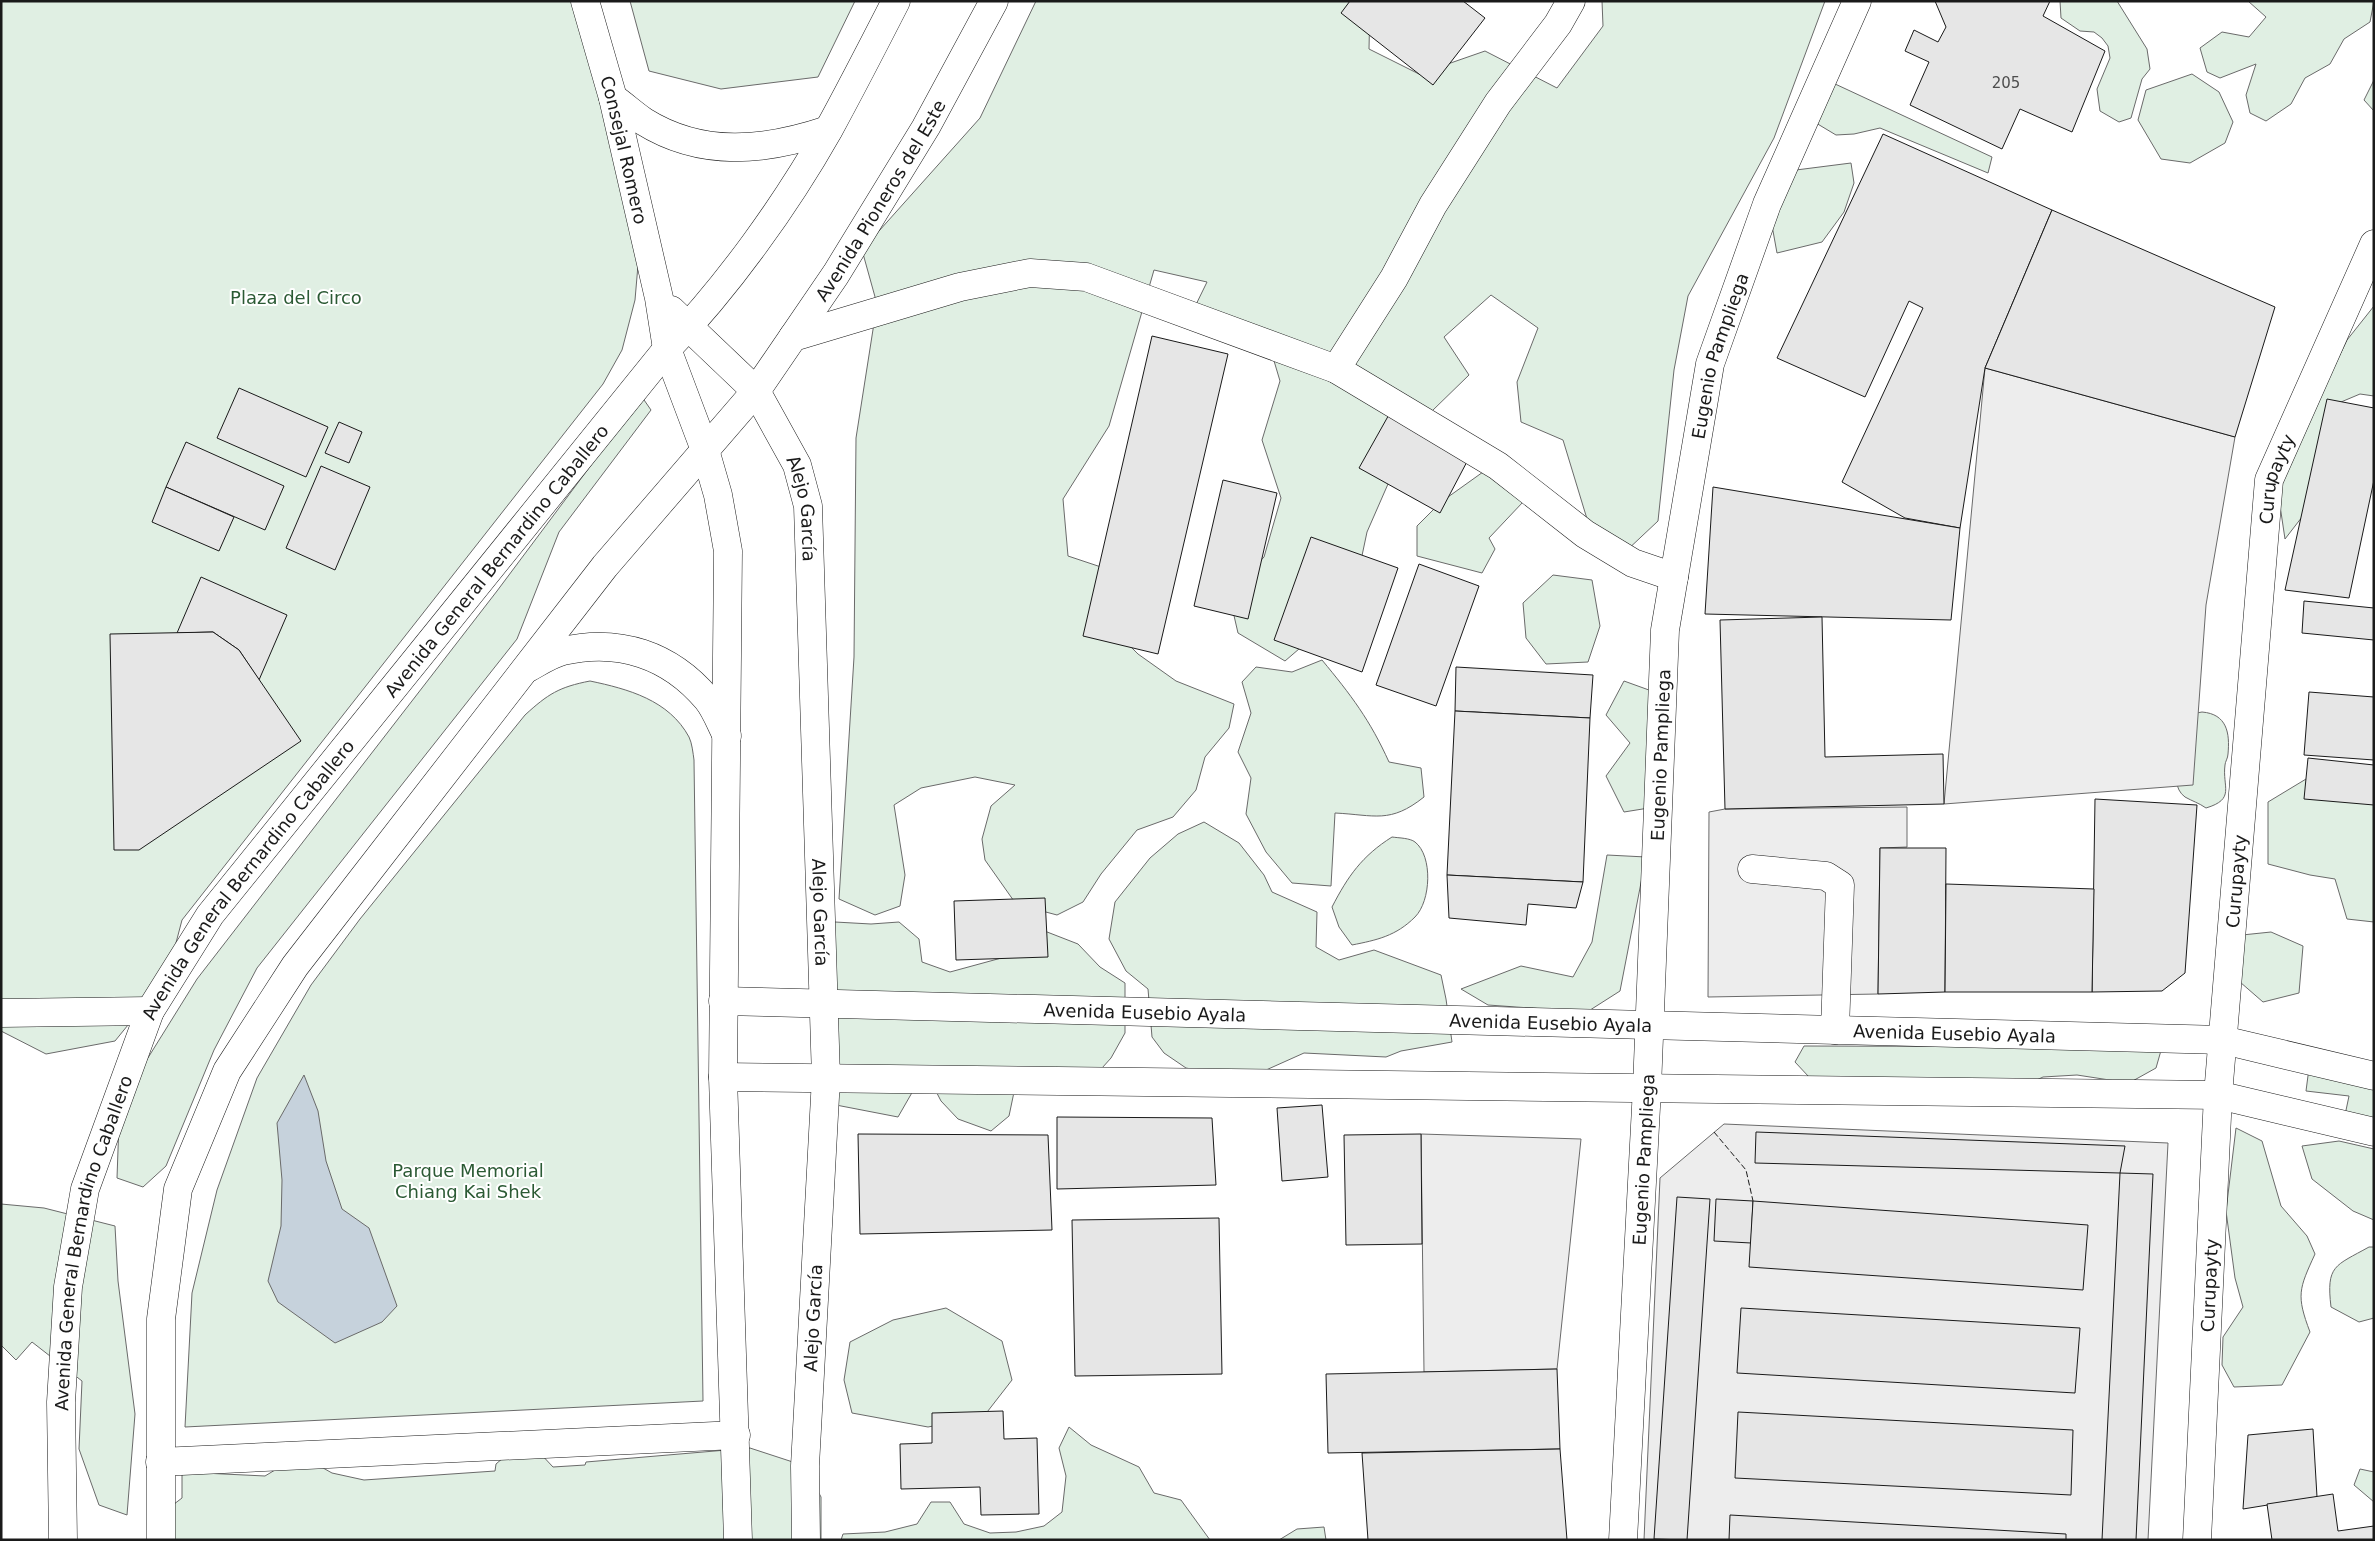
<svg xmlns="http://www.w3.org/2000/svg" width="2375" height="1541" font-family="'DejaVu Sans',sans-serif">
  <rect width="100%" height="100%" fill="#fff"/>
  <g fill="#e0efe3" stroke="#6a6a6a">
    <path d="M1 1H571L635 219 638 265 635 300 622 350 603 384 182 920 167 977 115 1041 46 1054 1 1031Z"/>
    <path d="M630 1H855L818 77 721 89 649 71Z"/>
    <path d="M1036 1H1372L1370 3 1369 49 1419 74 1485 51 1557 88 1603 26 1602 1H1825L1774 138 1688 296 1674 370 1658 521 1624 553 1591 532 1563 440 1521 422 1517 382 1538 328 1491 295 1444 337 1469 375 1432 411 1388 484 1367 532 1356 584 1328 624 1285 661 1238 633 1229 594 1264 557 1281 498 1262 440 1280 381 1266 334 1186 325 1207 282 1154 270 1109 426 1063 499 1068 556 1107 569 1095 611 1138 654 1176 681 1234 704 1229 728 1205 757 1196 790 1173 817 1137 830 1101 874 1083 902 1057 915 1016 904 985 860 982 839 991 806 1015 785 975 777 921 788 894 805 905 875 900 906 875 915 839 899 854 657 856 438 877 304 862 250 980 118Z"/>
    <path d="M2060 1H2117L2147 49 2150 69 2142 79 2131 118 2119 122 2100 111 2097 89 2110 58 2108 46 2102 38 2094 32 2080 31 2061 18Z"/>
    <path d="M2248 1H2374L2370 22 2344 39 2330 64 2305 78 2291 104 2266 121 2250 113 2246 95 2256 64 2220 78 2207 72 2200 48 2222 32 2249 37 2266 17Z"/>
    <path d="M2192 74 2219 92 2233 122 2225 143 2190 163 2161 159 2138 120 2146 90Z"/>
    <path d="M2374 80V111L2364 100Z"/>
    <path d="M1833 83 1992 157 1988 173 1880 128 1854 134 1836 135 1816 123Z"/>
    <path d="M1851 163 1854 183 1844 212 1822 242 1777 253 1771 220 1796 170Z"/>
    <path d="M2374 306V396L2360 394 2341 402 2302 517 2285 539 2278 492 2308 421 2347 340Z"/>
    <path d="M642 397 651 410 559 532 517 639 257 968 214 1050 166 1166 143 1187 117 1178 119 1122 146 1061 197 979 497 591Z"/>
    <path d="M1483 472 1523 502 1489 538 1495 549 1482 573 1417 556V526L1441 502Z"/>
    <path d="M1553 575 1592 580 1600 626 1588 662 1546 664 1526 638 1523 603Z"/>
    <path d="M1322 660C1351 695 1370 720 1389 762L1421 768 1424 797C1390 824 1375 815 1335 813L1331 886 1292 883 1266 852 1246 814 1251 778 1238 752 1251 713 1242 682 1256 667 1292 672Z"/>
    <path d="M590 681C628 689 669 700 689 737 692 743 693 753 694 760L703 1401 185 1427 192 1293 217 1190 257 1078 311 985 360 919 525 715C548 694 559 687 590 681Z"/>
    <path d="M1624 681 1660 694 1655 807 1624 812 1606 776 1630 743 1606 715Z"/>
    <path d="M2202 712C2227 714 2230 733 2228 754 2228 758 2225 762 2225 765 2222 787 2236 799 2206 808 2199 803 2192 801 2185 797 2164 782 2185 734 2191 714Z"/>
    <path d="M2311 776 2374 795V922L2347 919 2335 879 2310 875 2268 864V802Z"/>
    <path d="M1204 822 1239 843 1264 875 1272 892 1317 912 1316 947 1339 960 1374 950 1441 975 1446 999 1452 1042 1401 1051 1386 1057 1304 1053 1246 1079 1186 1068 1164 1053 1152 1037 1148 989 1126 971 1109 939 1115 902 1150 858 1178 834Z"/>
    <path d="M1392 837C1399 838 1410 838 1415 842 1433 856 1431 901 1415 917 1396 936 1377 940 1352 945L1339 927 1332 907C1348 876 1362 856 1392 837Z"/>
    <path d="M1607 855 1646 857 1620 991 1587 1012 1488 1005 1461 989 1521 966 1573 977 1592 942Z"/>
    <path d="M816 912 835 922 871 924 899 922 919 939 922 962 950 972 1005 957 1042 930 1078 944 1100 967 1125 983V1033L1111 1058 1093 1078 1018 1073 1009 1116 991 1131 958 1119 941 1101 925 1070 898 1117 836 1105Z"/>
    <path d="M2271 932 2303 946 2299 993 2263 1002 2240 982 2242 935Z"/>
    <path d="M1804 1046 2162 1047 2156 1068 2129 1083 2077 1075 2043 1077 2026 1085 1809 1077 1795 1062Z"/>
    <path d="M2309 1068 2374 1083V1123L2345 1115 2349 1096 2306 1091Z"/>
    <path d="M2236 1128 2262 1141 2281 1206 2307 1236 2315 1254C2299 1289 2296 1295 2310 1332L2282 1385 2234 1387 2222 1365 2223 1337 2243 1307 2235 1278 2226 1211Z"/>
    <path d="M2339 1141 2374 1149V1220L2353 1211 2312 1179 2302 1146Z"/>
    <path d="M1 1204 44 1208 115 1226 118 1281 135 1414 127 1515 99 1505 79 1449 82 1381 32 1342 16 1360 1 1345Z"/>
    <path d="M2369 1247H2374V1318L2359 1322 2331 1307C2326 1265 2335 1266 2369 1247Z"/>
    <path d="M946 1308 1002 1341 1012 1380 984 1416 928 1427 852 1413 844 1380 850 1342 893 1320Z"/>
    <path d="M1069 1427 1091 1445 1139 1467 1154 1493 1181 1500 1210 1540H841L843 1534 885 1532 917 1524 931 1502H950L964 1524 990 1533 1016 1532 1044 1526 1062 1512 1066 1476 1059 1448Z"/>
    <path d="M518 1445 539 1452 553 1467 585 1465 586 1462 750 1448 805 1466 821 1497V1540H161V1514L182 1498V1472L265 1476 300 1455 332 1473 364 1480 495 1471 496 1464Z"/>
    <path d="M2360 1469 2374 1472V1502L2354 1485Z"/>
    <path d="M1324 1527 1326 1540H1279L1297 1529Z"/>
  </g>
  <g fill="#ededed" stroke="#6a6a6a">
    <path d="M1985 368 2235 437 2206 605 2193 785 1944 804Z"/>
    <path d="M1907 807V847L1880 848 1878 994 1708 997 1709 812 1725 809Z"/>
    <path d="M1724 1124 2168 1143 2148 1540H1644L1660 1178Z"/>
    <path d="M1421 1134 1581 1139 1557 1369 1424 1372Z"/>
  </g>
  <path fill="#c6d2dc" stroke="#6a6a6a" d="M304 1075 318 1111 326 1161 342 1209 369 1228 397 1306 382 1322 335 1343 278 1302 268 1281 281 1226 282 1180 277 1123Z"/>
  <g fill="#e6e6e6" stroke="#1a1a1a">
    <path d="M1350 1H1463L1485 18 1433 85 1341 13Z"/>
    <path d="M1935 1H2050L2043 16 2105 51 2072 132 2020 109 2002 149 1910 105 1929 62 1905 51 1914 30 1938 42 1946 27Z"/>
    <path d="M1883 134 2052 210 1985 368 1960 528 1905 518 1842 482 1923 308 1909 301 1865 397 1777 358Z"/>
    <path d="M2052 210 2275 307 2235 437 1985 368Z"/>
    <path d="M1152 336 1228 354 1158 654 1083 636Z"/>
    <path d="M239 388 328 427 306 477 217 438Z"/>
    <path d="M2327 399 2374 408V480L2349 598 2285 590Z"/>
    <path d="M1391 411 1470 456 1440 513 1359 468Z"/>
    <path d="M339 422 362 432 349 463 325 453Z"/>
    <path d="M186 442 284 486 265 530 166 487Z"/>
    <path d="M321 466 370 487 335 570 286 548Z"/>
    <path d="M1223 480 1277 493 1248 619 1194 606Z"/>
    <path d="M166 487 234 517 219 551 152 522Z"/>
    <path d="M1713 487 1960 528 1951 620 1705 614Z"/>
    <path d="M1311 537 1398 568 1362 672 1274 640Z"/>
    <path d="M1419 564 1479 586 1436 706 1376 685Z"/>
    <path d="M201 577 287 615 259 680 239 650 213 632 177 633Z"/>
    <path d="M2304 601 2374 608V640L2302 633Z"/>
    <path d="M1822 617 1825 757 1943 754 1944 804 1725 809 1720 620Z"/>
    <path d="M213 632 239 650 301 741 139 850H114L110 634Z"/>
    <path d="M1456 667 1593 675 1590 718 1455 711Z"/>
    <path d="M2309 692 2374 697V760L2304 755Z"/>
    <path d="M1455 711 1590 718 1583 882 1447 875Z"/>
    <path d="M2308 758 2374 765V805L2304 799Z"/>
    <path d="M2095 799 2197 805 2185 973 2162 991 2092 992Z"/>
    <path d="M1880 848H1946L1945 992 1878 994Z"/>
    <path d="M1447 875 1583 882 1576 908 1528 904 1526 925 1449 918Z"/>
    <path d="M1946 884 2094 889 2092 992H1945Z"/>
    <path d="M1045 898 1048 957 956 960 954 901Z"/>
    <path d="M1322 1105 1328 1177 1282 1181 1277 1108Z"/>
    <path d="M1057 1117 1212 1118 1216 1185 1057 1189Z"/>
    <path d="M1756 1132 2125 1146 2120 1173 1755 1163Z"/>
    <path d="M858 1134 1048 1135 1052 1230 860 1234Z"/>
    <path d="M1421 1134 1422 1244 1346 1245 1344 1135Z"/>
    <path d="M2120 1173 2153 1174 2136 1540H2102Z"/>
    <path d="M1677 1197 1710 1199 1687 1540 1654 1539Z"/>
    <path d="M1716 1199 1753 1201 1751 1243 1714 1241Z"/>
    <path d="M1753 1201 2088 1225 2083 1290 1749 1267Z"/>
    <path d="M1219 1218 1222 1374 1075 1376 1072 1220Z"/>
    <path d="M1741 1308 2080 1328 2075 1393 1737 1373Z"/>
    <path d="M1557 1369 1560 1449 1328 1453 1326 1374Z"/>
    <path d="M1003 1411 1004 1439 1037 1438 1039 1514 981 1515 980 1487 901 1489 900 1444 932 1443V1413Z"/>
    <path d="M1738 1412 2073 1430 2071 1495 1735 1478Z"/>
    <path d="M2313 1429 2317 1497 2243 1509 2248 1435Z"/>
    <path d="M1560 1449 1567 1540H1368L1362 1453Z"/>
    <path d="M2333 1494 2338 1531 2374 1526V1540H2272L2267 1504Z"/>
    <path d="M1730 1515 2066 1534V1540H1729Z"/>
  </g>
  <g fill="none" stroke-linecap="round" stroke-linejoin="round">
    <defs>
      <g id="minor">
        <path id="s1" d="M585 1 613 98 659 298 667 349 705 450 718 495 728 551 723 1077 738 1540"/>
        <path id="s2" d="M671 310 756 391 797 465 808 506 826 1078 805 1466 806 1540"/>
        <path d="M793 337 960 287 1030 273 1086 277 1336 369 1498 466 1585 534 1633 563 1674 577"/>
        <path d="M1336 369 1394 278 1433 205 1498 103 1558 24 1571 1"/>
        <path d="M1752 869 1826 876 1840 885 1835 1030"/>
        <path id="s3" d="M723 1001 2223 1040 2374 1076"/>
        <path d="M1 1013 150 1011"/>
        <path d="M723 1077 2218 1095 2374 1132"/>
        <path d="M160 1462 736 1435"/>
        <path id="s4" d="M1623 1540 1647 1088 1665 630 1710 364 1767 204 1857 1"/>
        <path id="s5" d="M2197 1540 2218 1095 2269 480 2374 244"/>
      </g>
      <g id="major">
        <path d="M613 98C623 105 633 114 643 121 702 158 765 151 828 130"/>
        <path d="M528 668C539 662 551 654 563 651 619 638 670 655 707 699 716 710 721 725 727 736"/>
        <path id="s6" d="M63 1540 61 1402 68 1287 85 1189 150 1011 210 915 667 349C727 287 786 205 829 129 852 87 874 44 896 1"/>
        <path id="s7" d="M161 1540V1319L178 1189 227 1071 295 966 605 566 756 391 836 274 926 127 994 1"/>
      </g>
    </defs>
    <use href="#minor" stroke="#1a1a1a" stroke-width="29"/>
    <use href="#major" stroke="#1a1a1a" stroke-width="29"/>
    <use href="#minor" stroke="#fff" stroke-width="28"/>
    <use href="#major" stroke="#fff" stroke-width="28"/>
    <path stroke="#1a1a1a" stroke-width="1" stroke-dasharray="6 2.5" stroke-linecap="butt" d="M1714 1132 1746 1170 1753 1201"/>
  </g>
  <g text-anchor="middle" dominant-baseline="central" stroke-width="4" stroke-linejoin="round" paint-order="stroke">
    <g font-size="15" fill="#4d4d4d">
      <text x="2006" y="83">205</text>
    </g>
    <g font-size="18" fill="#1a1a1a" stroke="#fff">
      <text stroke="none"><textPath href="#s1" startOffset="154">Consejal Romero</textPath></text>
      <text stroke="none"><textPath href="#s7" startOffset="1570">Avenida Pioneros del Este</textPath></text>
      <text stroke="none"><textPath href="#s4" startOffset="1191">Eugenio Pampliega</textPath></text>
      <text stroke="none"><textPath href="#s5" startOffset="1065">Curupayty</textPath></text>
      <text stroke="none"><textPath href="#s2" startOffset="246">Alejo García</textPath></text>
      <text stroke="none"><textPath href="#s6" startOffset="1111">Avenida General Bernardino Caballero</textPath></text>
      <text stroke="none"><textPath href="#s4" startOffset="786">Eugenio Pampliega</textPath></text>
      <text stroke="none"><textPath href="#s6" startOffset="706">Avenida General Bernardino Caballero</textPath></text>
      <text stroke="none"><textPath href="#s5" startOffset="660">Curupayty</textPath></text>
      <text stroke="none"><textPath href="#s2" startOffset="651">Alejo García</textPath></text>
      <text stroke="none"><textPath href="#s3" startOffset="422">Avenida Eusebio Ayala</textPath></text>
      <text stroke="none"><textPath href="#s3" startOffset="828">Avenida Eusebio Ayala</textPath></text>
      <text stroke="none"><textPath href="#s3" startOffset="1232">Avenida Eusebio Ayala</textPath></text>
      <text stroke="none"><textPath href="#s4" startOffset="381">Eugenio Pampliega</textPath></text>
      <text stroke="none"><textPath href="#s6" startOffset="301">Avenida General Bernardino Caballero</textPath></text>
      <text stroke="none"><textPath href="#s5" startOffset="255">Curupayty</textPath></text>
      <text transform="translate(813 1318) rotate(-87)">Alejo García</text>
    </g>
    <g font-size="18" fill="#2b5a34" stroke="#fff">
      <text x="296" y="297">Plaza del Circo</text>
      <text x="468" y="1170">Parque Memorial<tspan x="468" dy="21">Chiang Kai Shek</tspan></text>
    </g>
  </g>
  <rect width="2375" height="1541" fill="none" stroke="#1a1a1a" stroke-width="5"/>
</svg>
